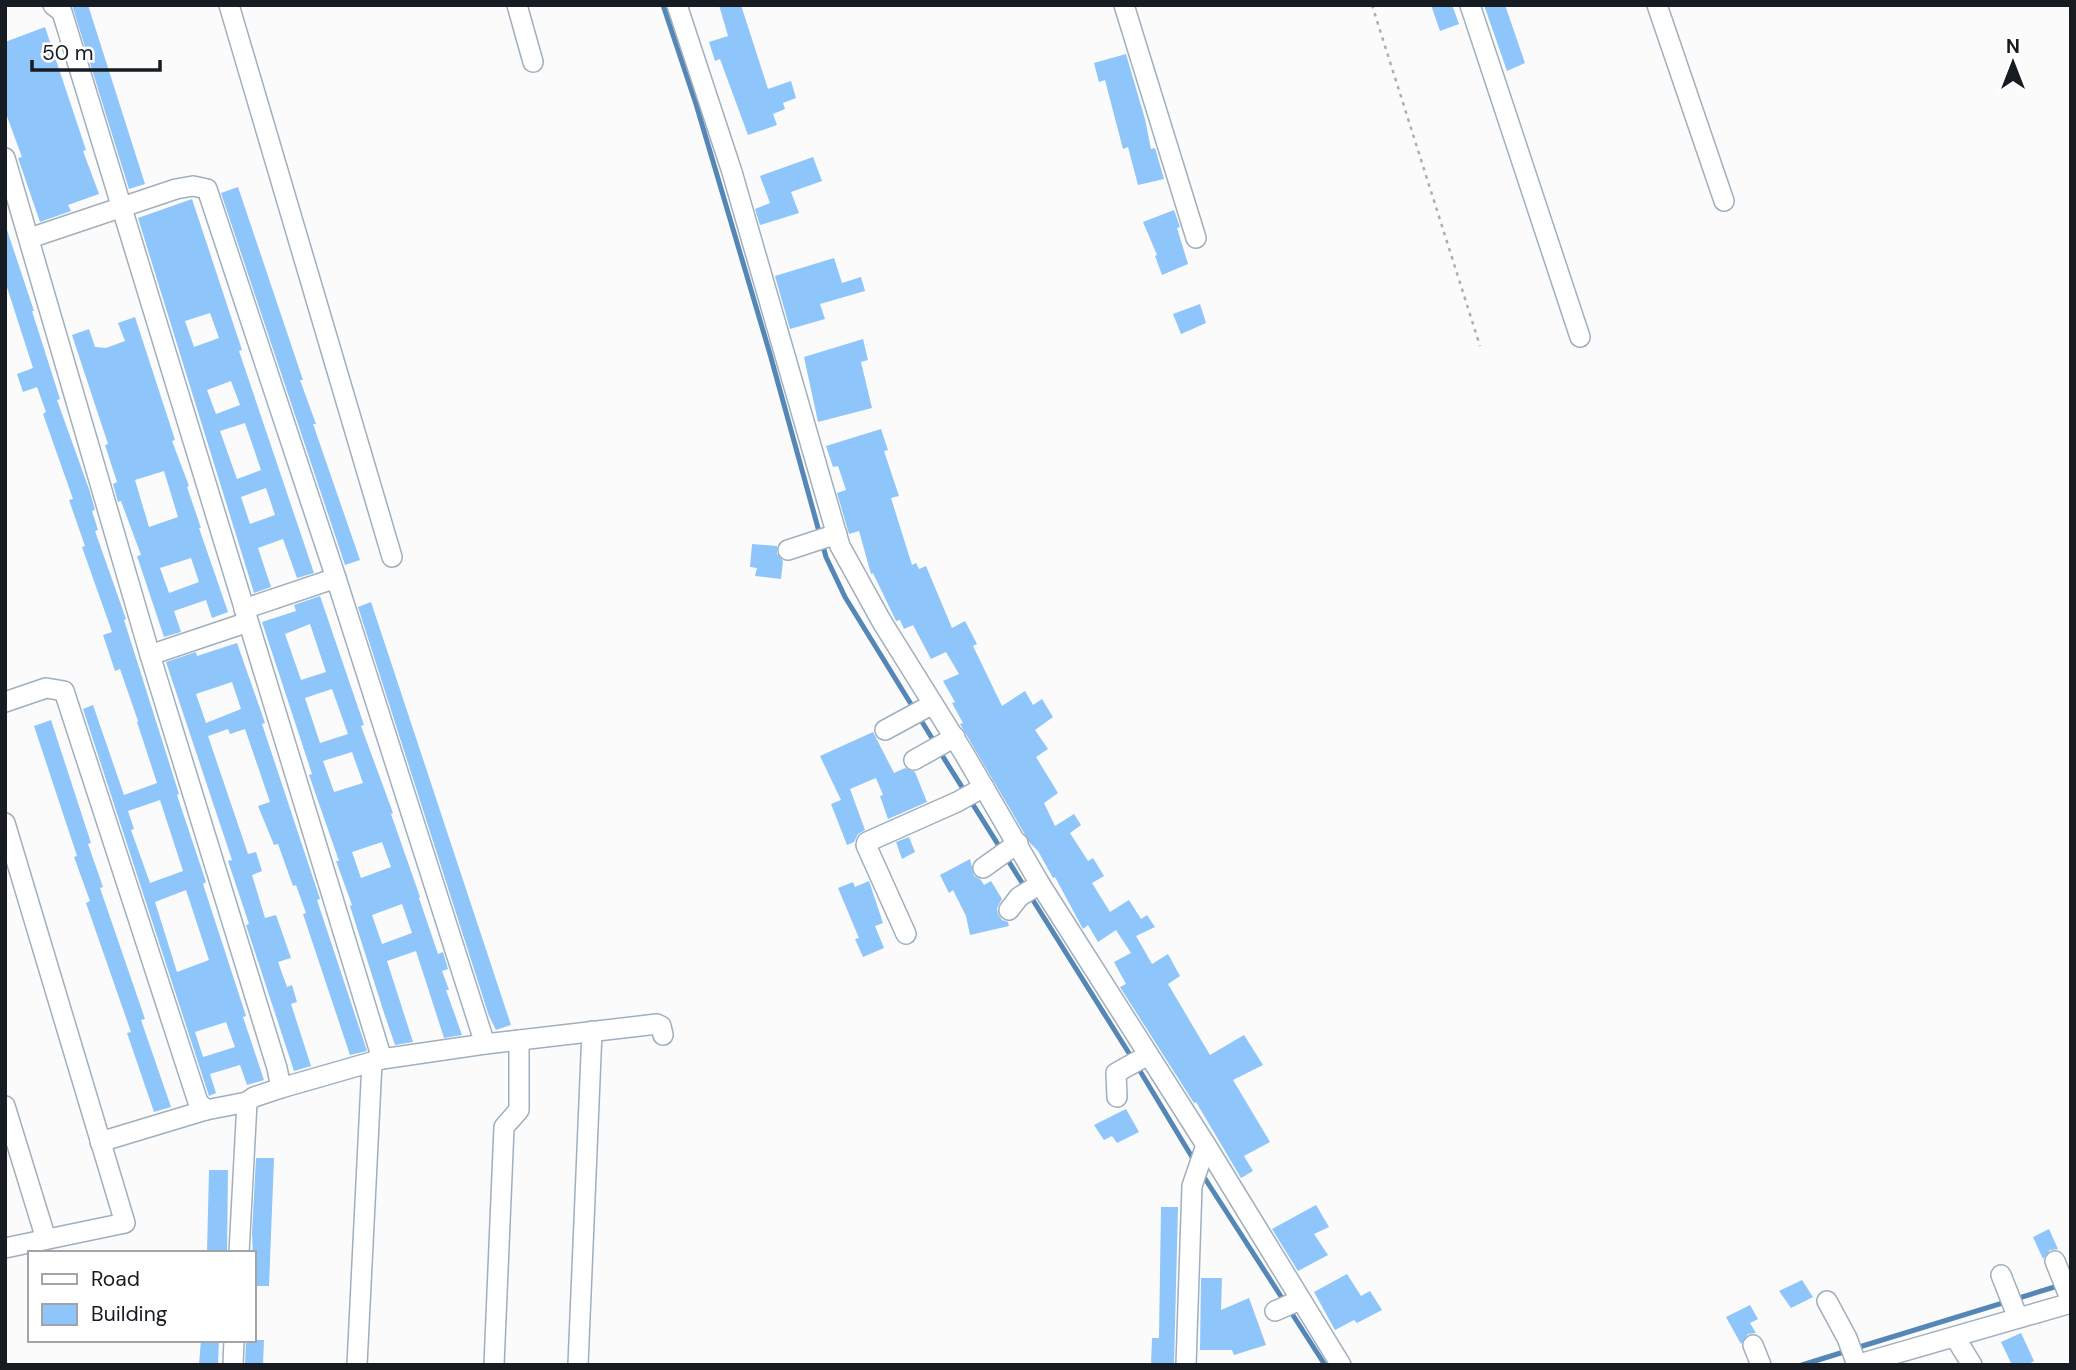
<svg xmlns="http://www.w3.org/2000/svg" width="2076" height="1370" font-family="'DM Sans',sans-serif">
  <rect width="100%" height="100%" fill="#fbfbfb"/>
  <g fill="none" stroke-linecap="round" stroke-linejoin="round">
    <g stroke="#5486b6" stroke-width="5">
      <path d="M663 5 696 104 770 354 826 557 845 597 935 743"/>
      <path d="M940 752 1132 1058"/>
      <path d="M1137 1066 1195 1162"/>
      <path d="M1202 1174 1284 1301"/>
      <path d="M1289 1309 1325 1365"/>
      <path d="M1856 1348 2061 1285"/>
      <path d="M1802 1365 1847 1351"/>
    </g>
  </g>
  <g fill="#8ec5fb" fill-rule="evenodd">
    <path d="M72 5H88L145 184 129 189Z"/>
    <path d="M719 5H741L768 89 791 81 796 98 783 103 785 109 773 114 777 125 748 135 720 59 715 61 709 42 728 36Z"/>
    <path d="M1431 5H1452L1459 24 1440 31Z"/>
    <path d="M1484 5H1505L1525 63 1507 71Z"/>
    <path d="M45 27 86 150 83 151 99 194 68 205 71 211 40 222 18 158 22 157 5 111V42Z"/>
    <path d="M1126 54 1145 119 1151 149 1155 148 1164 179 1138 185 1128 147 1123 149 1105 80 1099 82 1094 63Z"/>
    <path d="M813 157 822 181 791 192 799 213 760 225 755 209 770 203 760 176Z"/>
    <path d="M238 187 303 380H300L316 424H313L360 560 345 565 221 193Z"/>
    <path d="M192 199 242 350 239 351 314 573 297 578 283 539 258 548 271 587 254 593 138 218ZM210 313 219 338 194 347 185 321ZM231 381 240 405 216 414 207 390ZM245 423 261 470 237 479 220 431ZM266 488 275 515 250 524 241 497Z"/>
    <path d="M1174 210 1180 227 1177 228 1188 264 1162 275 1155 256 1157 255 1143 222Z"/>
    <path d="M7 230 34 311H32L60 399 57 400 90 492 95 510 92 511 98 530 95 531 126 619 124 620 179 794 177 795 206 882 203 884 246 1016 243 1017 264 1080 247 1085 240 1065 210 1074 216 1093 209 1096 83 709 93 705 124 795 157 783 137 722 138 721 120 669 115 671 103 635 112 632 82 547 85 546 69 500 73 499 43 414 46 412 37 387 23 392 17 374 33 368 5 281V231ZM160 800 183 871 150 883 131 830 134 829 128 811ZM186 890 209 960 177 972 155 902ZM226 1022 235 1047 203 1057 195 1032Z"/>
    <path d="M834 258 842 283 861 277 865 291 820 304 825 319 790 329 775 276Z"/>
    <path d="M1200 304 1206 323 1181 334 1173 314Z"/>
    <path d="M135 317 175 440 172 441 189 486 187 487 201 528H199L228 612 212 618 206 600 174 611 181 632 164 637 137 556 141 555 121 501 118 502 113 484 117 482 105 445 108 444 72 335 89 329 95 347 106 348 125 341 118 323ZM164 471 178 517 149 527 135 480ZM191 558 199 582 169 593 160 568Z"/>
    <path d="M863 339 868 360 861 362 872 408 818 422 804 357Z"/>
    <path d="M881 429 888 450 884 451 899 496 891 498 912 565 916 563 919 569 926 566 952 628 965 621 977 644 973 646 1002 706 1025 691 1033 705 1042 699 1053 717 1035 730 1048 749 1036 757 1058 793 1044 803 1055 826 1074 814 1081 825 1070 833 1088 861 1093 858 1104 876 1092 883 1110 912 1129 900 1141 919 1147 915 1155 927 1136 936 1152 964 1168 954 1180 976 1168 984 1210 1055 1244 1035 1263 1065 1233 1080 1270 1142 1244 1156 1253 1171 1241 1178 1196 1102 1194 1103 1120 987 1126 984 1114 962 1131 953 1116 930 1098 942 1088 925 1083 929 1055 877 1053 878 1038 851 1030 843 960 724 963 723 952 703 955 702 943 681 959 674 946 652 931 659 913 625 904 629 900 620 896 621 873 573 871 574 859 531 849 534 837 493 846 490 838 466 833 467 826 446Z"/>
    <path d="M752 544 777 546V554L783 561 781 579 755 576 757 568 750 567Z"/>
    <path d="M320 596 364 725 361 726 393 813 391 814 420 897 419 898 438 954 443 952 448 969 442 971 449 990H446L462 1035 444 1038 416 951 387 961 413 1042 395 1045 384 1013 350 906 352 905 336 861H339L309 775 312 774 262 622 296 611 294 605ZM310 624 326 672 301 680 285 634ZM332 689 348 734 320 743 305 698ZM352 752 363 783 334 792 323 761ZM382 842 391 867 361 878 352 852ZM402 904 412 933 382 944 372 915Z"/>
    <path d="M371 602 511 1025 496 1030 489 1016 358 607Z"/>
    <path d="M237 643 265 723 262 724 320 899 317 900 367 1051 350 1055 303 914 306 913 296 885 293 886 278 844 274 845 258 806 270 802 245 729 230 734 228 729 208 736 248 854 256 852 262 871 252 875 265 918 276 915 291 958 278 962 287 987 292 985 297 1002 291 1004 311 1066 294 1071 246 925 249 924 228 861 232 860 166 662 196 652 197 656ZM232 682 241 709 206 723 196 694Z"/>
    <path d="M51 720 91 843 88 844 103 887 100 888 145 1019 141 1020 171 1107 154 1112 127 1033 131 1032 86 903 90 901 74 857 77 856 34 726Z"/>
    <path d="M873 732 894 773 905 768 915 772 927 802 888 819 880 796 883 795 876 778 850 789 865 830 858 834 854 842 847 845 831 804 841 800 820 756Z"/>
    <path d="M909 837 915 852 902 859 896 842Z"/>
    <path d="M970 859 974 876 981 880 984 885 991 881 1002 899 997 908 998 914 1002 920 1008 922 1009 926 970 935 966 916 953 890 949 893 940 875Z"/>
    <path d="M869 881 883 923 875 926 884 948 863 957 855 939 859 938 838 888 853 882 855 887Z"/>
    <path d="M1126 1109 1139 1132 1117 1143 1112 1136 1104 1140 1094 1125Z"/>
    <path d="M256 1158H274L269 1286H254L252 1233Z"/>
    <path d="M209 1170H228L227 1252H207Z"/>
    <path d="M1316 1205 1329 1227 1314 1234 1328 1255 1298 1271 1272 1229Z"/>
    <path d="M1161 1207H1178L1174 1365H1151L1152 1338H1159Z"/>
    <path d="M2049 1229 2058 1249 2050 1250 2043 1259 2033 1237Z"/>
    <path d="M1347 1274 1361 1296 1370 1291 1382 1310 1357 1323 1354 1320 1335 1330 1314 1292Z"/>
    <path d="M1201 1278H1222L1221 1310 1249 1298 1266 1345 1234 1355 1232 1350H1200Z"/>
    <path d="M1802 1280 1813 1297 1791 1308 1779 1291Z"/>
    <path d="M1750 1305 1758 1319 1750 1323 1756 1333 1748 1334 1741 1344 1726 1317Z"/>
    <path d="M2021 1333 2034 1361 2027 1365H2012L2001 1342Z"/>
    <path d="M201 1340H219L218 1365H199Z"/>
    <path d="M246 1340H264L263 1365H245Z"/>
  </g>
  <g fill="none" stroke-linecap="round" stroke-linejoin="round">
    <defs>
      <g id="minor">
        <path d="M53 5 62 12 382 1059"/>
        <path d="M229 5 392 557"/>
        <path d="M517 5 533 62"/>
        <path d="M677 5 732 172 840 546 882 622 965 755 1040 884 1206 1145 1341 1365"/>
        <path d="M1124 5 1196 238"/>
        <path d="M1470 5 1580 337"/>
        <path d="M1657 5 1724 201"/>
        <path d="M5 158 150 655 277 1068 281 1088 254 1097 247 1102 239 1253"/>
        <path d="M30 238 176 189 193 186 207 189 336 578 485 1044 382 1059 281 1088"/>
        <path d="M788 550 837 534"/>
        <path d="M244 609 336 578"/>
        <path d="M150 655 248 622"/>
        <path d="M5 702 46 688 64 691 198 1102 206 1110 247 1102"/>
        <path d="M885 730 933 704"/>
        <path d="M914 760 955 737"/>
        <path d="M5 823 125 1223 5 1248"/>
        <path d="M983 868 1018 843"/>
        <path d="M1009 910 1019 897 1040 884"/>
        <path d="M906 934 866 845 867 842 957 802 984 787"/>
        <path d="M485 1044 657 1024 661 1026 663 1035"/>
        <path d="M1117 1097 1116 1073 1148 1055"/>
        <path d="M5 1106 46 1239"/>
        <path d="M100 1142 206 1110"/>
        <path d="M2055 1261 2071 1301"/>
        <path d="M2001 1275 2018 1318"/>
        <path d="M1827 1301 1847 1338 1857 1365"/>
        <path d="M1275 1311 1300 1300"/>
        <path d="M1955 1337 1972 1365"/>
        <path d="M1753 1345 1761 1365"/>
        <path d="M233 1365 234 1340"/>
        <path d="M357 1365 372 1062"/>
        <path d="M494 1365 504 1127 519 1110V1040"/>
        <path d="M578 1365 592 1031"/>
        <path d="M1186 1365 1192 1186 1206 1145"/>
        <path d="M1856 1365 2071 1303"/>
      </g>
    </defs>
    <use href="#minor" stroke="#a0afbe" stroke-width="22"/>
    <path stroke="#acaeb0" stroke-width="2.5" stroke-dasharray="3.5 5" stroke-linecap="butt" d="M1372 5 1480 346"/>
    <use href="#minor" stroke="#fff" stroke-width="19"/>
  </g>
  <rect width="2076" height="1370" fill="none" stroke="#161c22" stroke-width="14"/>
  <rect x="28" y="1251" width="228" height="91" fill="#ffffff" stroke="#a2a4a7" stroke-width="2"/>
  <rect x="42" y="1274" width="35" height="10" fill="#ffffff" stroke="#a2a4a7" stroke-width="2"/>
  <text x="91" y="1286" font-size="21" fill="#161c22">Road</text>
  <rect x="42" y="1304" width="35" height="21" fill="#8ec5fb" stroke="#a2a4a7" stroke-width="2"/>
  <text x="91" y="1321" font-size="21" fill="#161c22">Building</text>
  <g transform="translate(2013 63)" stroke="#ffffff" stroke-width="5" paint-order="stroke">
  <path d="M0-5L12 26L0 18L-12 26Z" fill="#161c22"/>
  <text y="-10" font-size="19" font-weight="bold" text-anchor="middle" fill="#161c22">N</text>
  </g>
  <path d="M32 60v10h128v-10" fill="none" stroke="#161c22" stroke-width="3.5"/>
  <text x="42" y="60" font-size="21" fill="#161c22" stroke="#ffffff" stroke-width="5" paint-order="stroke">50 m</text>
</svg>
